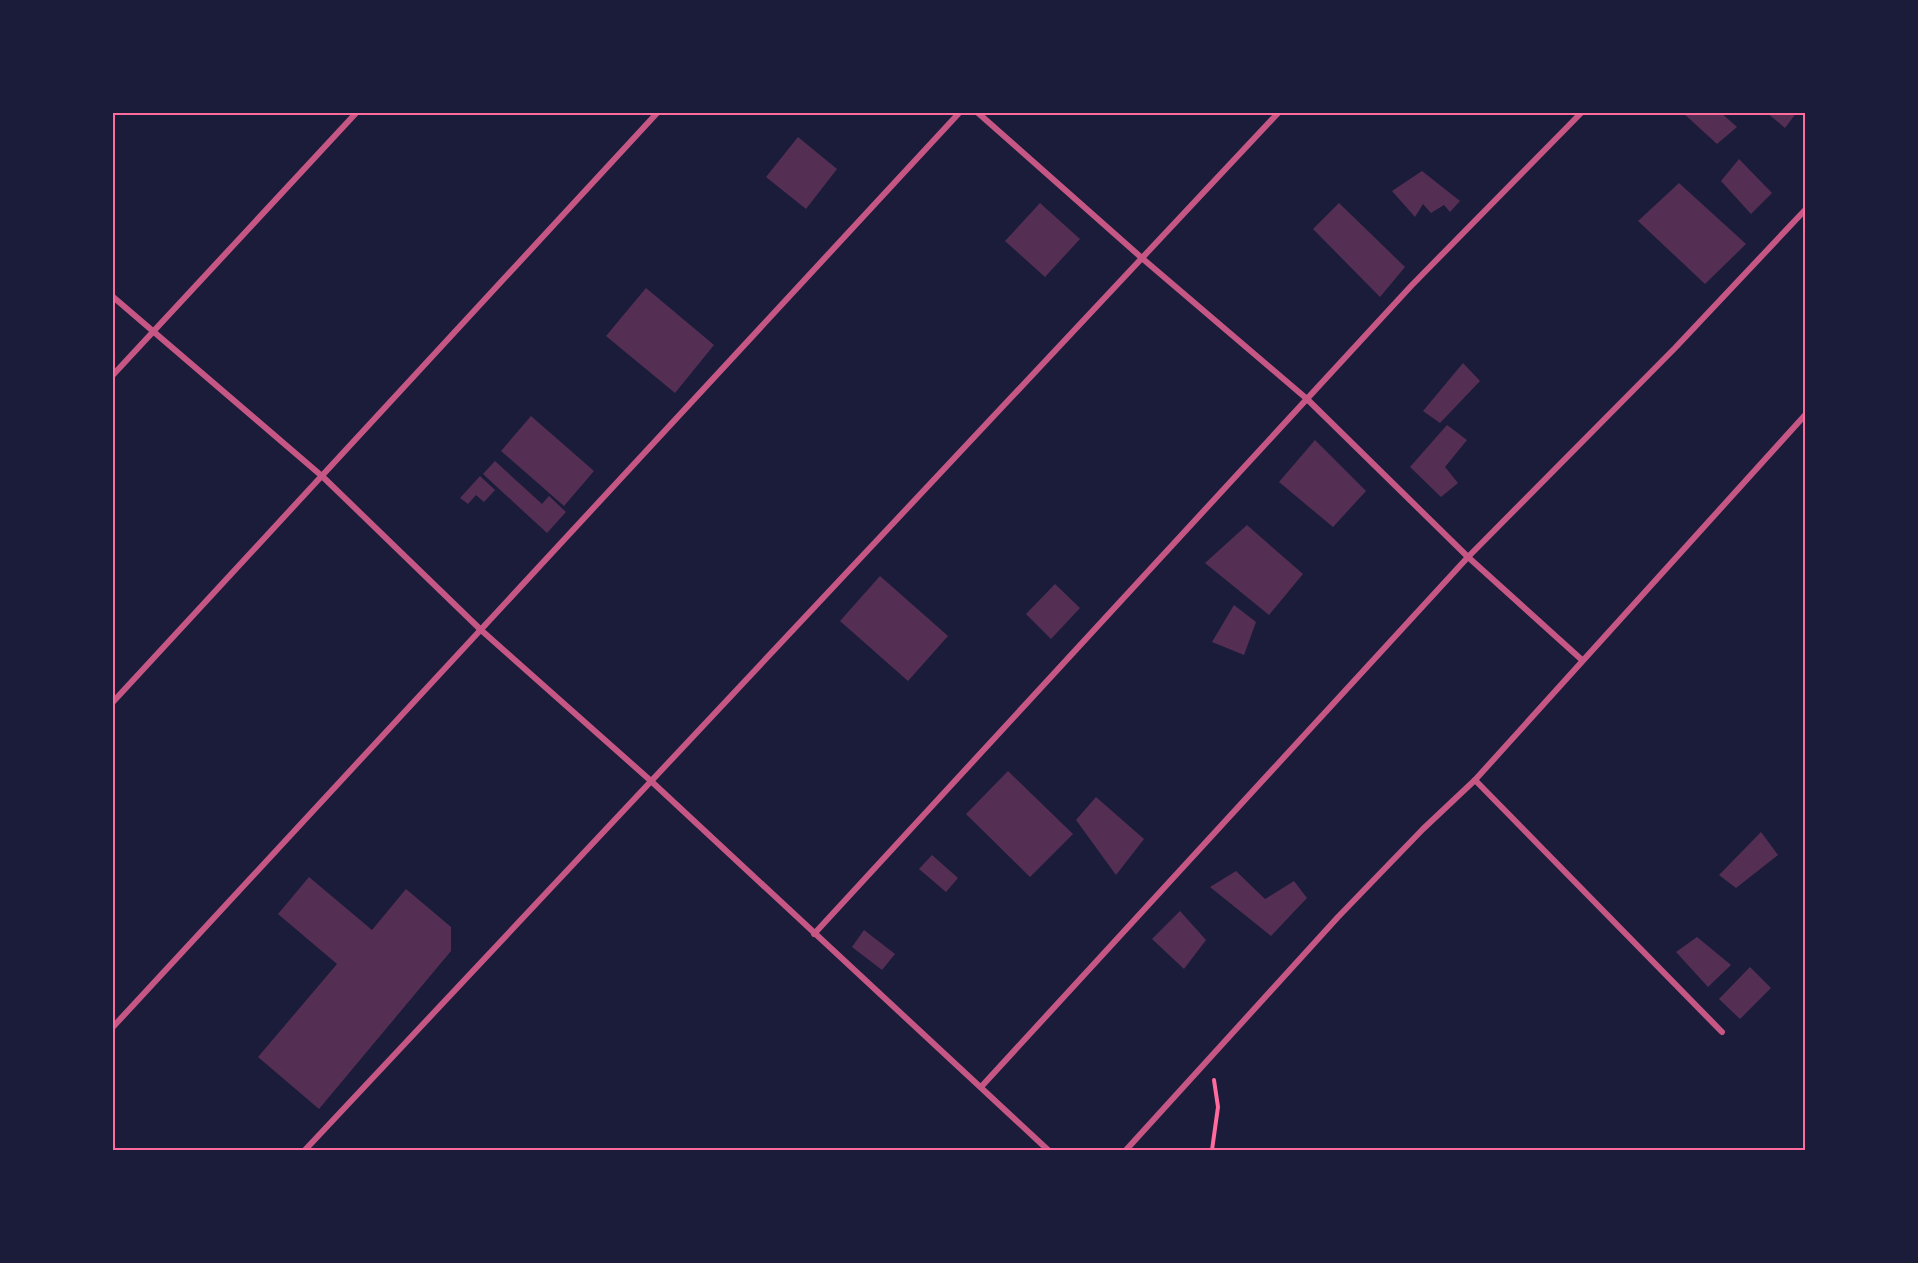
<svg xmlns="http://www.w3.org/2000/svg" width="1918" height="1263" font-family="'Varela Round',sans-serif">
  <rect width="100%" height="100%" fill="#1b1b3a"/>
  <g fill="#542f53">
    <path d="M1682 112H1720L1737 127 1717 144Z"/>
    <path d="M1766 112H1797L1785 128Z"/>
    <path d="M798 137 837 169 806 209 766 177Z"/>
    <path d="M1739 159 1772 193 1751 214 1721 181Z"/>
    <path d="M1422 171 1460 201 1450 212 1444 205 1431 213 1423 204 1415 217 1392 191Z"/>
    <path d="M1679 183 1746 244 1705 284 1638 221Z"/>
    <path d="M1040 203 1080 239 1045 277 1005 241Z"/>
    <path d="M1339 203 1405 267 1380 297 1313 229Z"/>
    <path d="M646 288 714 345 675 393 606 336Z"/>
    <path d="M1463 363 1480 381 1440 423 1423 411Z"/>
    <path d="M531 416 594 471 564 506 501 451Z"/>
    <path d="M1447 425 1467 440 1445 467 1458 483 1441 497 1410 467Z"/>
    <path d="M1315 440 1366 491 1333 527 1279 482Z"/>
    <path d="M495 461 542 504 549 496 566 512 547 533 483 474Z"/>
    <path d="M480 476 495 490 484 502 476 495 468 504 460 498Z"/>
    <path d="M1247 525 1303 574 1269 615 1205 563Z"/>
    <path d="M880 576 948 636 908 681 840 621Z"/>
    <path d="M1055 584 1080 608 1051 639 1026 614Z"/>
    <path d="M1234 605 1256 622 1244 655 1212 642Z"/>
    <path d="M1008 771 1073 834 1030 877 966 814Z"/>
    <path d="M1096 797 1144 839 1116 875 1076 820Z"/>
    <path d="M1761 832 1778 855 1736 888 1719 875Z"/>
    <path d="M932 855 958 878 946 892 919 869Z"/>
    <path d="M1236 871 1265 899 1294 881 1307 898 1271 936 1210 887Z"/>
    <path d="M309 877 372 930 406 889 451 927V951L319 1109 258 1057 337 964 278 914Z"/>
    <path d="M1180 911 1206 940 1184 969 1152 939Z"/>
    <path d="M864 930 895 954 882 970 852 947Z"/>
    <path d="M1697 937 1731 965 1708 987 1676 952Z"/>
    <path d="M1750 967 1771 988 1740 1019 1719 999Z"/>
  </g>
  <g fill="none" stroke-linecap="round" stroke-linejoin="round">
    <path stroke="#ff6b9d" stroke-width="4" d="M1212 1150 1218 1107 1214 1080"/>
    <g stroke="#c65784" stroke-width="6">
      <path d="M977 112 1143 259 1307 399 1468 557 1582 660"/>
      <path d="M112 296 323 477 481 630 651 781 1048 1150"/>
      <path d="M112 376 357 112"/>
      <path d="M112 703 658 112"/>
      <path d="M1475 780 1806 414"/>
      <path d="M814 934 1411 286 1582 112"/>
      <path d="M112 1028 960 112"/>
      <path d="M981 1087 1468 557 1675 348 1806 209"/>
      <path d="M305 1150 1279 112"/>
      <path d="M1126 1150 1338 917 1423 829 1475 780 1722 1032"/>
    </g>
  </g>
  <rect width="1918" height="1263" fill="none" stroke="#1b1b3a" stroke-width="228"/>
  <rect x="114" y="114" width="1690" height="1035" fill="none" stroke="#ff6b9d" stroke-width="2"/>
</svg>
